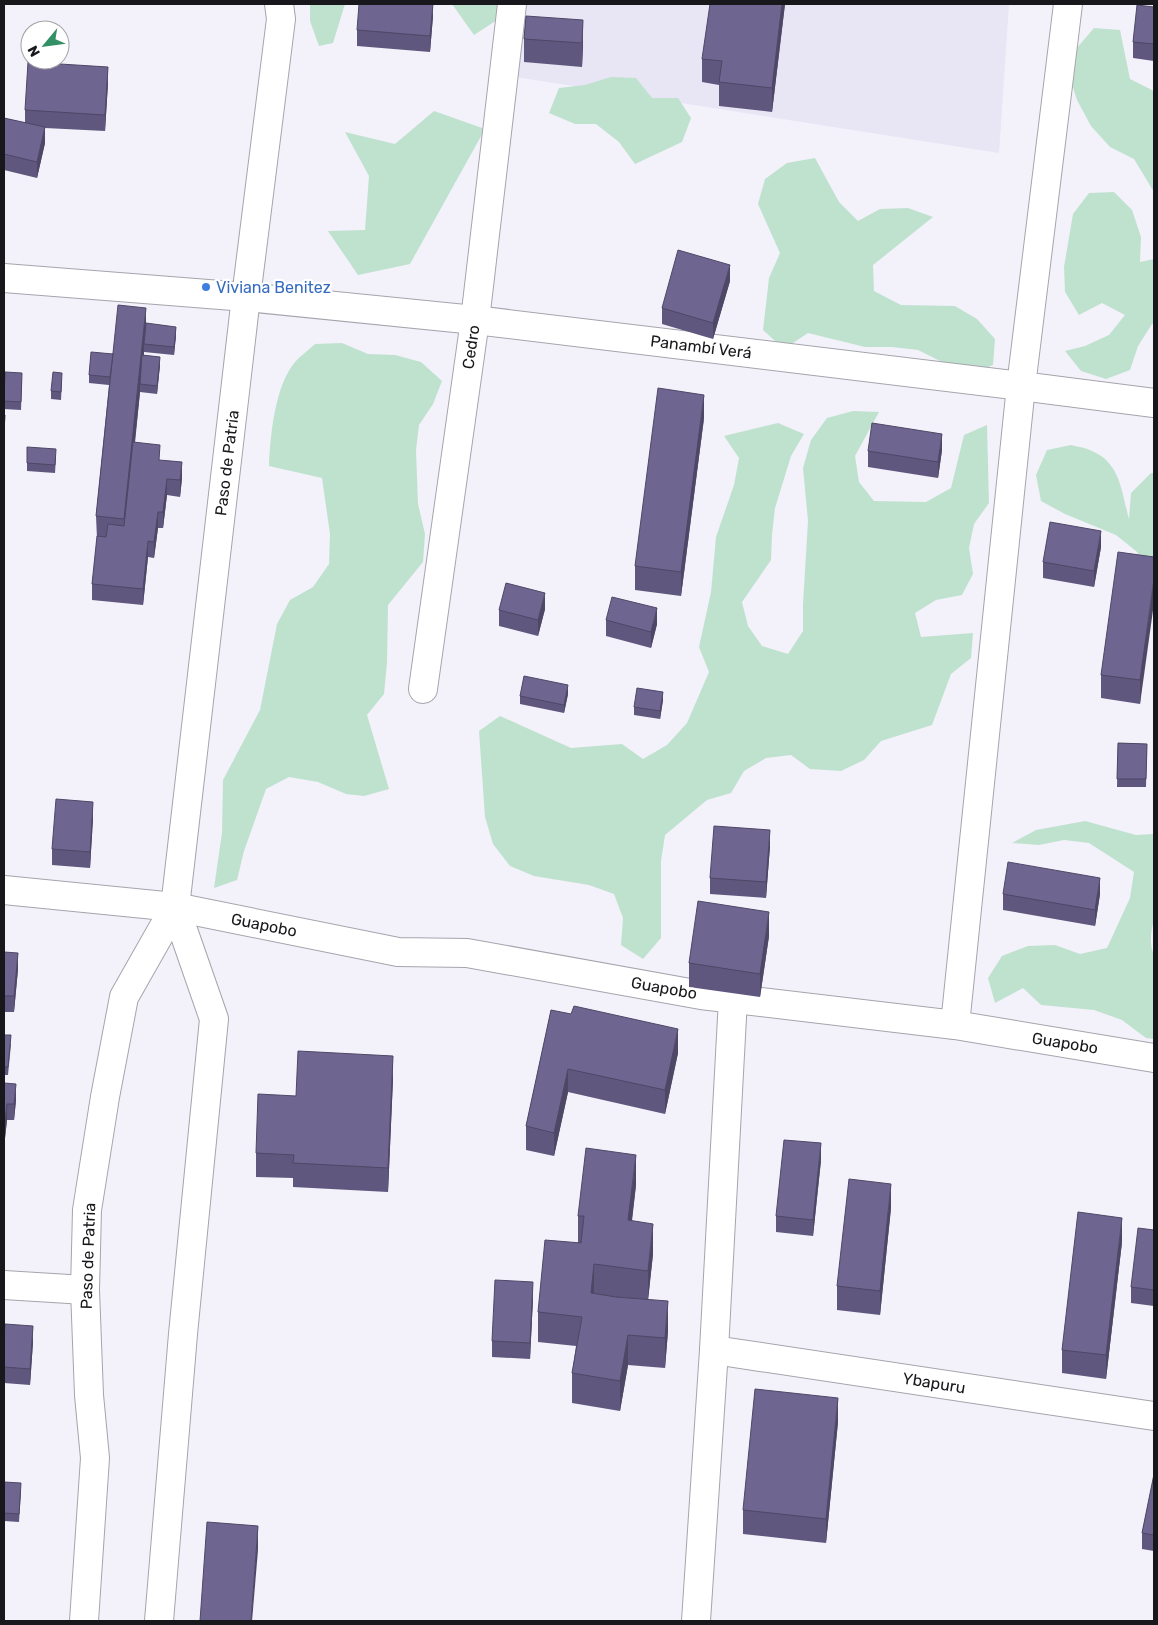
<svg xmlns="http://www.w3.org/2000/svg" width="1158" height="1625" font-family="Rubik,sans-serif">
  <rect width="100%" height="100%" fill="#f3f1fa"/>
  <path fill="#e8e5f5" d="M517 4H1009L999 153 504 75Z"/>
  <g fill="#bfe2cf">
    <path d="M310 4H345L333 43 319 46 310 21Z"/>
    <path d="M452 4H499L497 20 474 35Z"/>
    <path d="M1094 28 1120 30 1130 79 1154 91V192L1134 159 1110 147 1091 126 1077 100 1069 75 1076 49Z"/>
    <path d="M611 77 636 78 652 98H678L691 118 682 142 635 164 619 142 596 124H575L549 113 559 88 585 85Z"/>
    <path d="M434 111 485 129 410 264 358 275 328 231 365 230 369 176 345 132 395 144Z"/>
    <path d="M815 158 839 202 858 221 880 209 908 208 933 217 873 265 874 291 901 305 955 306 977 319 995 339 993 365 968 375 918 350 892 347H865L808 333 784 349 763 330 769 278 780 253 758 204 765 179 787 163Z"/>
    <path d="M1114 192 1132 210 1141 237 1140 262 1154 259V323L1152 324 1138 346 1130 370 1106 379 1081 371 1065 351 1085 346 1109 335 1125 315 1102 303 1079 315 1065 292 1064 267 1073 214 1089 193Z"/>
    <path d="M342 343 368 354 395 355 421 362 442 381 433 404 419 425 416 450 418 504 425 534 423 562 388 605 387 663 384 694 367 715 389 789 364 796 346 794 318 782 289 777 266 789 244 851 237 880 214 888 222 833 223 780 260 710 277 624 290 600 313 587 329 564 330 534 322 478 269 466C270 437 275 385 295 362 301 355 309 350 315 344Z"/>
    <path d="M853 411 879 412 855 456 859 482 874 501 926 502 951 488 964 435 987 425 989 503 974 524 969 548 973 574 962 595 936 600 915 613 921 637 973 633 971 658 951 674 932 725 881 741 864 760 841 771 810 769 791 755 766 758 744 771 731 793 707 800 665 835 661 861V938L643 959 621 945 623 918 614 894 589 885 534 876 510 866 493 844 485 817 479 731 500 716 571 748 622 744 643 759 667 745 687 723 709 672 699 647 711 592 716 537 734 485 739 458 724 436 778 423 804 434 791 456 775 508 772 535 771 560 742 602 748 626 762 646 788 654 803 631V604L808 521 803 468 811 440 827 418Z"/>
    <path d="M1071 445C1079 447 1087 448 1094 452 1121 464 1122 495 1129 519L1131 493 1151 473H1154V571L1136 551 1116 535 1065 514 1041 501 1036 475 1047 450Z"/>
    <path d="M1085 821 1136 835 1154 834V920C1151 929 1149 946 1154 954V1039L1146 1038 1122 1020 1094 1010 1041 1005 1023 988 995 1003 988 978 1002 956 1028 946 1055 945 1080 954 1107 948 1130 898 1134 872 1089 843 1064 840 1039 845 1012 843 1036 830Z"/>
  </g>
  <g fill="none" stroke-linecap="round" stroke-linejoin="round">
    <defs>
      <g id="minor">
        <path d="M4 278 246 297 475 320 1021 386 1154 403"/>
        <path d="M423 689 475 320 512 4"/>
        <path d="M4 890 175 907 398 952 467 953 701 995 955 1025 1154 1058"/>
        <path d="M955 1025 1021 386 1068 4"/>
        <path d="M4 1285 85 1290"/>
        <path d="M714 1350 1154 1416"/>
        <path d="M84 1621 95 1458 89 1395 85 1290 87 1210 105 1097 124 997 175 907 246 297 281 19 279 4"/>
        <path d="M159 1621 183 1334 214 1019 175 907"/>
        <path d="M696 1621 714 1350 733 999"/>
      </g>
    </defs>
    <use href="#minor" stroke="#a6a4ac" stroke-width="30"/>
    <use href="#minor" stroke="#fff" stroke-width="28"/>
  </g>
  <g fill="#5f577d">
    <path d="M785 4 772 112 719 106V85L702 82V59Z"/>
    <path d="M1154 7V61L1133 58V42Z"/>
    <path d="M433 16 430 52 357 46V30Z"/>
    <path d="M526 16 583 44 582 67 524 62V39Z"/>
    <path d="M108 83 105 131 45 128V143L37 178 4 170V118L25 123V110Z"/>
    <path d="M730 281 713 339 662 324V308Z"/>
    <path d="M146 323 176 335 174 355 144 352V355L160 365 157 394 140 392 135 443 160 460 182 478 180 497 167 495 163 528H158L154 558 148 557 143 605 92 600V584L97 539 96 516 109 385 89 383V375Z"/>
    <path d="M22 381 21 410 4 409V394Z"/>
    <path d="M62 381 61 400 51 399V391Z"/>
    <path d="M704 418 681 596 635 590V566Z"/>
    <path d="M942 450 938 478 868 467V451Z"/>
    <path d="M56 457 55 473 27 471V463Z"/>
    <path d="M1101 547 1094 587 1043 578V562Z"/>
    <path d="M1154 557 1140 704 1101 698V675Z"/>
    <path d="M545 609 538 636 499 626V610Z"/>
    <path d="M606 620 657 624 651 648 606 636Z"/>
    <path d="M568 694 564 713 520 704V696Z"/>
    <path d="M663 700 660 719 634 715V707Z"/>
    <path d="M1118 743 1147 744 1146 787H1117Z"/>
    <path d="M93 818 90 868 52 865V849Z"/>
    <path d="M770 846 766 898 710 894V878Z"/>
    <path d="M1003 894H1100L1095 926 1003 910Z"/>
    <path d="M769 936 760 997 689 987V963Z"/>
    <path d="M4 952 18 969 14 1012H4Z"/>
    <path d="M551 1010 678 1053 665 1114 568 1092 554 1156 526 1150V1126Z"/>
    <path d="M4 1035 11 1044 8 1075H4Z"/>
    <path d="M393 1079 388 1192 293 1187V1178L256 1177V1153L296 1096Z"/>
    <path d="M4 1083 16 1100 14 1120H7L5 1138H4Z"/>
    <path d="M821 1160 813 1236 776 1232V1216Z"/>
    <path d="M636 1185 632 1221 653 1254 648 1299 668 1331 665 1368 628 1365 620 1411 572 1403V1373L576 1346 538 1342V1312L578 1243V1216Z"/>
    <path d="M891 1208 880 1315 837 1310V1286Z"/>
    <path d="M1154 1230V1306L1131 1303V1287Z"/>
    <path d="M1122 1242 1106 1379 1062 1373V1350Z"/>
    <path d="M533 1298 530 1359 492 1357V1341Z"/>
    <path d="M4 1338 33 1342 30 1385 4 1383Z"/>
    <path d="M838 1422 826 1543 743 1534V1510Z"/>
    <path d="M1154 1475V1551L1142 1549V1533Z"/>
    <path d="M4 1482 21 1492 19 1522 4 1521Z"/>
  </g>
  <g fill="#4e4766">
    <path d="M433 4V16L430 52V36Z"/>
    <path d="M782 4H785L772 112V88Z"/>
    <path d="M583 20V44L582 67V43Z"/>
    <path d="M108 67V83L105 131V115Z"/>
    <path d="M45 127V143L37 178V162Z"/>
    <path d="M730 265V281L713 339V323Z"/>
    <path d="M146 308V332L144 344V352L141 384H140V392L124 542V519Z"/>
    <path d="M176 327V335L174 355V347Z"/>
    <path d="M160 357V365L157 394V386Z"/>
    <path d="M704 395V418L681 596V572Z"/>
    <path d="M5 415V431L4 447V431Z"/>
    <path d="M942 434V450L938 478V462Z"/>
    <path d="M182 462V478L180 497V480Z"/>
    <path d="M167 479V495L163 528V512Z"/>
    <path d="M158 512V528L154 558V542Z"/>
    <path d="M1101 531V547L1094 587V571Z"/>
    <path d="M148 541V557L143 605V589Z"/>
    <path d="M1154 579V603L1140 704V680Z"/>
    <path d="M545 593V609L538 636V620Z"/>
    <path d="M657 608V624L651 648V632Z"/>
    <path d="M568 685V694L564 713V705Z"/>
    <path d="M663 692V700L660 719V711Z"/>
    <path d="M93 802V818L90 868V852Z"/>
    <path d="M770 830V846L766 898V882Z"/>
    <path d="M1100 878V894L1095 926V910Z"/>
    <path d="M769 912V936L760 997V974Z"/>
    <path d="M18 953V969L14 1012V996Z"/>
    <path d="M678 1029V1053L665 1114V1090Z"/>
    <path d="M393 1056V1079L388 1192V1168Z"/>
    <path d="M568 1069V1092L554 1156V1133Z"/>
    <path d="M16 1084V1100L14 1120V1104Z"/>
    <path d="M7 1104V1120L5 1138V1122Z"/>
    <path d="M821 1143V1160L813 1236V1220Z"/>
    <path d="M636 1155V1185L628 1251V1220Z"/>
    <path d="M891 1184V1208L880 1315V1291Z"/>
    <path d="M1122 1218V1242L1106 1379V1355Z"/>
    <path d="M653 1224V1254L648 1301V1271Z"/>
    <path d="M594 1264V1294L591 1293Z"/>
    <path d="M533 1282V1298L530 1359V1343Z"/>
    <path d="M668 1301V1331L665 1368V1338Z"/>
    <path d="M33 1326V1342L30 1385V1369Z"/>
    <path d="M628 1335V1365L620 1411V1381Z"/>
    <path d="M838 1398V1422L826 1543V1519Z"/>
    <path d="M258 1526V1550L252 1621H251Z"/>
  </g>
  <g fill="#6f6591" stroke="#4e4766">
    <path d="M359 4H433L430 36 357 30Z"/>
    <path d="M710 4H782L772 88 719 82 722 61 702 59Z"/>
    <path d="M1137 5 1154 7V44L1133 42Z"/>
    <path d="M526 16 583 20 582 43 524 39Z"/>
    <path d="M28 62 108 67 105 115 25 110Z"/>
    <path d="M4 118 45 127 37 162 4 154Z"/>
    <path d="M678 250 730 265 713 323 662 308Z"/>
    <path d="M118 305 146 308 124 519 96 516Z"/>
    <path d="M146 323 176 327 174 347 144 344Z"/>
    <path d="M91 352 113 354 110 377 89 375Z"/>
    <path d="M142 355 160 357 157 386 140 384Z"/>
    <path d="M5 372 22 373 21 402 4 401Z"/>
    <path d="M53 372 62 373 61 392 51 391Z"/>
    <path d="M658 388 704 395 681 572 635 566Z"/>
    <path d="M4 415H5L4 431Z"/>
    <path d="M872 423 942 434 938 462 868 451Z"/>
    <path d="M133 442 160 445 159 460 182 462 180 480 167 479 163 512H158L154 542 148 541 143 589 92 584 97 536 106 537 108 524 124 526Z"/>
    <path d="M27 447 56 449 55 465 27 463Z"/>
    <path d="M1050 522 1101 531 1094 571 1043 562Z"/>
    <path d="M1118 552 1154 557V579L1140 680 1101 675Z"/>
    <path d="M506 583 545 593 538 620 499 610Z"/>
    <path d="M612 597 657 608 651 632 606 620Z"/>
    <path d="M524 676 568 685 564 705 520 696Z"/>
    <path d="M637 688 663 692 660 711 634 707Z"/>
    <path d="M1118 743 1147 744 1146 779H1117Z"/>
    <path d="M56 799 93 802 90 852 52 849Z"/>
    <path d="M714 826 770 830 766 882 710 878Z"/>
    <path d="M1008 862 1100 878 1095 910 1003 894Z"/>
    <path d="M698 901 769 912 760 974 689 963Z"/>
    <path d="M4 952 18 953 14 996H4Z"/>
    <path d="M574 1006 678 1029 665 1090 568 1069 554 1133 526 1126 551 1010 571 1014Z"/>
    <path d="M4 1035H11L8 1067H4Z"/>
    <path d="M298 1051 393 1056 388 1168 293 1163 294 1155 256 1153 258 1094 296 1096Z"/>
    <path d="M4 1083 16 1084 14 1104H7L5 1122H4Z"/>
    <path d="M784 1140 821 1143 813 1220 776 1216Z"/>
    <path d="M586 1148 636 1155 628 1220 653 1224 648 1271 594 1264 591 1293 616 1297 668 1301 665 1338 628 1335 620 1381 572 1373 582 1317 538 1312 545 1240 581 1243 584 1216H578Z"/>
    <path d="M849 1179 891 1184 880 1291 837 1286Z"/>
    <path d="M1078 1212 1122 1218 1106 1355 1062 1350Z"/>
    <path d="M1138 1228 1154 1230V1290L1131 1287Z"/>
    <path d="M495 1280 533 1282 530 1343 492 1341Z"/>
    <path d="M5 1324 33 1326 30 1369 4 1367V1338Z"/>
    <path d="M755 1389 838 1398 826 1519 743 1510Z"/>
    <path d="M1154 1474V1535L1142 1533Z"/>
    <path d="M4 1482 21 1483 19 1514 4 1513Z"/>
    <path d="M207 1522 258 1526 251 1621H200Z"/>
  </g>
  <circle fill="#3f7fe0" stroke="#fff" stroke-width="2" cx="206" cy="287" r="5"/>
  <g text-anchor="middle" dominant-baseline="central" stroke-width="4.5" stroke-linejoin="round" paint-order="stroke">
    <g font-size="16" fill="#366cbe" stroke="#fff" text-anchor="start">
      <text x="216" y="287">Viviana Benitez</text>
    </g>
    <g font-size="16" fill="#18171b" stroke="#fff">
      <text transform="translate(471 347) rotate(-82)">Cedro</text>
      <text transform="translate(701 347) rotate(7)">Panambí Verá</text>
      <text transform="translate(227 463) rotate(-83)">Paso de Patria</text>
      <text transform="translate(264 925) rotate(11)">Guapobo</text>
      <text transform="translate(664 988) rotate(10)">Guapobo</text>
      <text transform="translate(1065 1043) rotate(9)">Guapobo</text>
      <text transform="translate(88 1256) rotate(-88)">Paso de Patria</text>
      <text transform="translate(934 1383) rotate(9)">Ybapuru</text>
    </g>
  </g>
  <rect width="1158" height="1625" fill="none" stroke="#18171b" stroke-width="10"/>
  <g transform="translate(45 45) rotate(241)"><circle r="24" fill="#ffffff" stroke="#a3a2a4"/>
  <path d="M0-4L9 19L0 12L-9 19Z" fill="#338f66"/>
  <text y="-8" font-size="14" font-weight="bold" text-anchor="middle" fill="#18171b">N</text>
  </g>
</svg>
